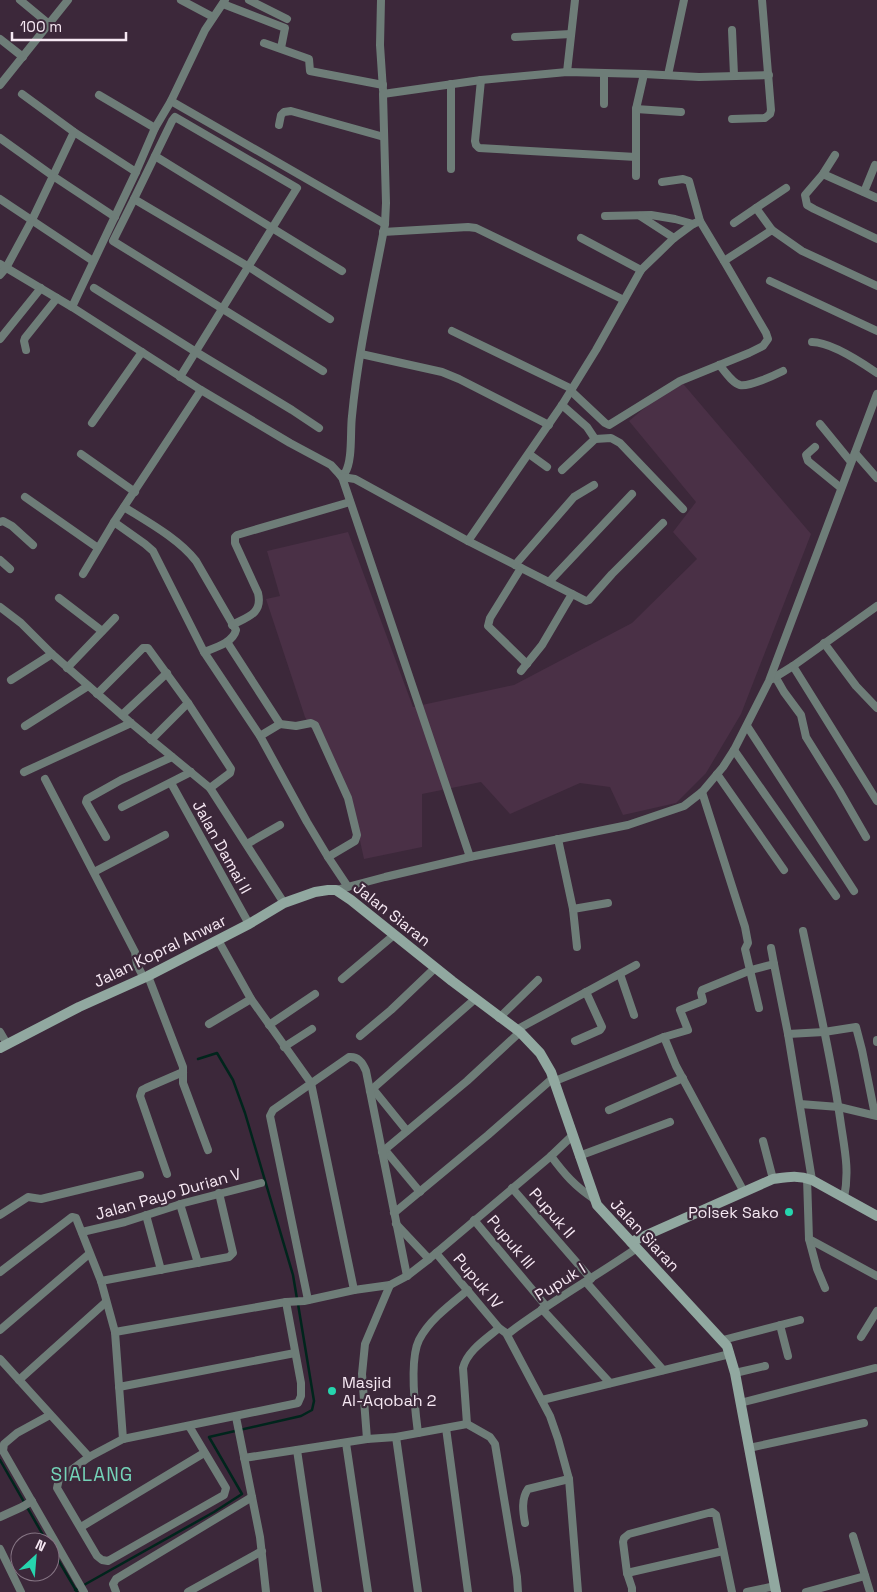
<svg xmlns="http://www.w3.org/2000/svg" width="877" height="1592" font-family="'Space Grotesk',sans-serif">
  <rect width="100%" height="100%" fill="#3c283a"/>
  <path fill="#4a3046" d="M679 379 811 534 741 714 706 773 676 803 623 815 610 787 580 783 510 814 481 782 422 794V847L364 859 350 795 305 717 266 599 280 596 267 551 348 532 413 707 514 685 632 623 697 559 673 532 696 502 629 421Z"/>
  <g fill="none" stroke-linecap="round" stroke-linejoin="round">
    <g stroke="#00251c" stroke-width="2.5">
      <path d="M198 1059 217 1053 233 1080 245 1113 293 1275 297 1299"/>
      <path d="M0 1460 47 1542"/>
      <path d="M50 1546 77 1592"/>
      <path d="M75 1590 214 1512 242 1494 209 1437 301 1416 312 1410 314 1401 298 1304"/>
    </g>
    <g stroke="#6e7d78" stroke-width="8">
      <path d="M20 0 49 24"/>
      <path d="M181 0 213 17"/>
      <path d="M249 0 287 19"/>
      <path d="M381 0 380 45 383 90"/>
      <path d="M223 4 285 28 281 48"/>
      <path d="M732 30 734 75"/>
      <path d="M515 37 571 34"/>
      <path d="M0 39 23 57"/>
      <path d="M264 43 309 59 310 71 383 85"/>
      <path d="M567 72 575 0"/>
      <path d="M668 75 684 0"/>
      <path d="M481 80 475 141 476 145 479 148 636 157"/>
      <path d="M451 84V169"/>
      <path d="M0 85 68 0"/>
      <path d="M22 94 74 132 136 172"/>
      <path d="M99 95 155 128"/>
      <path d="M171 101 385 224"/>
      <path d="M604 104V74"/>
      <path d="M636 109 681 112"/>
      <path d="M732 119 765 118 770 114 771 110 762 0"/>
      <path d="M279 125 281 115 284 112 291 111 384 137"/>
      <path d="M0 138 53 176 115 217"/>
      <path d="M835 155 823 174 805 195 807 205 814 209 877 239"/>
      <path d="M155 156 342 271"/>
      <path d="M823 174 877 198"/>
      <path d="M636 176V109L644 74"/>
      <path d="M864 192 875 165"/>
      <path d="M0 199 93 261"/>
      <path d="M134 199 172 121 175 117 297 188 180 377"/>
      <path d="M756 208 786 188"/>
      <path d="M605 216 651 215 675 219 693 224"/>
      <path d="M640 216 674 238"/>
      <path d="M700 221 724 261"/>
      <path d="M734 223 756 208 772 230"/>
      <path d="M383 232 468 227 476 228 624 300"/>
      <path d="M581 238 641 270"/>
      <path d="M0 264 72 307 201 390 290 443 331 465 342 477 470 857"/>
      <path d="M0 275 6 268 32 220 74 132"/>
      <path d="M770 281 877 331"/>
      <path d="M94 288 196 352 292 410 319 428"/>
      <path d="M72 307 136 172 155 128 171 101 205 30 225 0"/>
      <path d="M452 331 572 389"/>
      <path d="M0 339 41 288"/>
      <path d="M812 342C831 342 861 362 877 373"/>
      <path d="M26 350 24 341 25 338 57 298"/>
      <path d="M361 354 442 372 459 379 549 425"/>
      <path d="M719 365C725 371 732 383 740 385 749 387 775 375 783 371"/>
      <path d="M323 371 113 241 134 199 249 267 330 319"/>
      <path d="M571 391 605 423 609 425 680 381 749 353 763 346 768 339 766 333 724 261 772 230 802 251 877 286"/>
      <path d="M92 423 142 352"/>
      <path d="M820 424 851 462"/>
      <path d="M595 439 611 438 620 443 683 509"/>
      <path d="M815 447 806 455 808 461 841 488"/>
      <path d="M855 453 877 478"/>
      <path d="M81 454 135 492"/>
      <path d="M529 454 547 467"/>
      <path d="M562 470 595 439 587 427 562 405"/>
      <path d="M340 475 345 473C353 460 350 431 352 416 358 352 373 288 385 224L386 203 383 94 481 80 567 72 644 74 699 77 769 75"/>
      <path d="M342 477 355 479 468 541 586 601 589 600 612 574 663 523"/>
      <path d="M25 497 98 548"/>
      <path d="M124 507C148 522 179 539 196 561L236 630C233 643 214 648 204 652"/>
      <path d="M0 522 3 521 12 526 33 545"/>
      <path d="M114 522 145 544 153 551 204 652 260 736 307 822 328 857 348 887"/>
      <path d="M468 541 562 405 596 350 641 270 674 238 693 224 700 221 689 181 683 179 662 182"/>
      <path d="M0 560 10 569"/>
      <path d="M515 565 574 497 594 485"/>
      <path d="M521 568 490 618 488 626 527 664"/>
      <path d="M83 574 114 522 201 390"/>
      <path d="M549 582 632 494"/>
      <path d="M59 598 102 631"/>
      <path d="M0 607 21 623 52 654 131 723 210 788 284 903"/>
      <path d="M232 625C247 617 263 614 258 593L235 543V537L237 535 350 502"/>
      <path d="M227 642 280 724 296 726 311 723 315 725 348 798 357 835 355 841 328 857"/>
      <path d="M824 643 856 686 877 708"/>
      <path d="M793 666 877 801"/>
      <path d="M67 668 115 618"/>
      <path d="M521 671 542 645 572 594"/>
      <path d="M776 678 784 692 801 715 806 737 839 790 866 837"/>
      <path d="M772 679 793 666 877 606"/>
      <path d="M11 680 52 654"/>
      <path d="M97 694 143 648H148L188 703 231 769 230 773 210 788"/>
      <path d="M122 715 167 673"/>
      <path d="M25 726 88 686"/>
      <path d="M747 726 854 891"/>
      <path d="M260 736 280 724"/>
      <path d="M151 740 188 703"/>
      <path d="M734 750 836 896"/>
      <path d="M24 772 131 723"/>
      <path d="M717 774 784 870"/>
      <path d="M45 779 135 952 137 965 144 978"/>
      <path d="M171 783 249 924"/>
      <path d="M702 792 745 927 748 943 745 949 759 1008"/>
      <path d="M122 807 191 772"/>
      <path d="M106 837 86 802 87 799 121 780 172 757"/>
      <path d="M558 839 573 909 577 947"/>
      <path d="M247 844 280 825"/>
      <path d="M94 872 165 835"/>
      <path d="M336 890 385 877 470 857 628 825 684 806 702 792 723 767 734 750 769 681 877 394"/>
      <path d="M573 909 608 903"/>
      <path d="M803 931C816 993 831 1055 840 1118 844 1147 850 1169 844 1198"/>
      <path d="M218 940 251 999 311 1083 354 1290"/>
      <path d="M771 948 774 964"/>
      <path d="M620 974 634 1015"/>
      <path d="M148 976 183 1067V1083L208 1150"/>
      <path d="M342 979 394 935"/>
      <path d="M499 1018 538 980"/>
      <path d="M209 1024 251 999"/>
      <path d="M269 1025 315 994"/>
      <path d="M516 1030 636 965"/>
      <path d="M0 1032 7 1044"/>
      <path d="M788 1034 824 1032 856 1027 862 1050 875 1115"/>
      <path d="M360 1036 391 1010 435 968"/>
      <path d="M664 1037 688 1030 680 1010 703 1001 701 993 702 990 751 970 774 964 788 1034 812 1180"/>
      <path d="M877 1040V1042"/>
      <path d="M575 1041 600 1030 602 1027 586 992"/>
      <path d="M284 1047 312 1029"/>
      <path d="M555 1081 664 1037 676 1066 744 1192"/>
      <path d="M373 1089 407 1131"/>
      <path d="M370 1091 475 999"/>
      <path d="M800 1104 839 1107 877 1116"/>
      <path d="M609 1110 683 1078"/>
      <path d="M763 1141 773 1179"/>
      <path d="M385 1150 420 1192"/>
      <path d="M382 1152 467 1081 520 1032"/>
      <path d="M551 1156C565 1175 575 1186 594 1199"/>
      <path d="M579 1156 670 1122"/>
      <path d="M167 1174 140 1096 142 1090 146 1088 183 1072"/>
      <path d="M807 1178 809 1239 877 1276"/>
      <path d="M512 1188 591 1279"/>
      <path d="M180 1204 198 1263"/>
      <path d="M394 1213 488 1135 553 1078"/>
      <path d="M0 1215 28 1197 41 1199 140 1175"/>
      <path d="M146 1215 161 1270"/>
      <path d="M474 1220 546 1306"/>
      <path d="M396 1224 429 1259"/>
      <path d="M82 1232 125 1222 184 1203 261 1183"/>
      <path d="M809 1239 817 1269 825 1288"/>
      <path d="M436 1253 499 1328 506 1333H509C550 1302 595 1277 637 1248"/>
      <path d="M0 1272 72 1217 76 1218 101 1281 115 1332 123 1439"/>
      <path d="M101 1281 229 1257 233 1253 219 1193"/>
      <path d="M586 1282 663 1370"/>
      <path d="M308 1300 270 1116 273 1110 349 1057C358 1056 363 1063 366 1071L407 1276"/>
      <path d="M542 1309 610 1383"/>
      <path d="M780 1325 788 1356"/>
      <path d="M0 1330 89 1254"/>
      <path d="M115 1332 286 1302 304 1301 354 1290 390 1285"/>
      <path d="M506 1333 550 1416 558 1439 569 1479 578 1592"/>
      <path d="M861 1337 877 1311"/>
      <path d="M723 1340 800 1320"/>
      <path d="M0 1359 89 1457"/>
      <path d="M735 1373 765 1366"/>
      <path d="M19 1380 106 1302"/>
      <path d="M119 1387 295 1353"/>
      <path d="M542 1400 730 1354"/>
      <path d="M740 1403 875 1368"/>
      <path d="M50 1415 17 1433 4 1444 3 1451 84 1592"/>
      <path d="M236 1417 260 1537 266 1592"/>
      <path d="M467 1424 463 1368C467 1351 486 1339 499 1328"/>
      <path d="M189 1426 226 1488 224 1495 108 1561 102 1560 97 1556 57 1488 59 1479 89 1457 123 1439 298 1403 301 1396V1383L286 1302"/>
      <path d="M446 1428 468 1592"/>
      <path d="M418 1433C415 1410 409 1360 419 1340 429 1320 451 1304 468 1290"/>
      <path d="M396 1437 418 1592"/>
      <path d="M367 1439 362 1374 365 1344 390 1285 407 1276 429 1259 551 1156 573 1135"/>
      <path d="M346 1443 368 1592"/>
      <path d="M749 1448 864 1423"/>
      <path d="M297 1450 318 1592"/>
      <path d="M244 1458 367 1439 396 1437 467 1424 490 1437 495 1444 517 1577 518 1592"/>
      <path d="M0 1517 22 1507 32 1501"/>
      <path d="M525 1523C523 1512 521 1499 528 1489L569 1479"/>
      <path d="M81 1527 204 1453"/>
      <path d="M853 1536 870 1592"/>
      <path d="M0 1549 21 1592"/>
      <path d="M627 1573 723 1551"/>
      <path d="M116 1592 113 1584 116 1579 252 1497"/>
      <path d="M188 1592 262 1551"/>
      <path d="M632 1592V1588L627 1573 623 1542 624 1538 629 1534 712 1512 716 1515 732 1592"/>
      <path d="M747 1592 775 1586"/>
      <path d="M806 1592 865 1576"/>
    </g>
    <g stroke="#91a8a0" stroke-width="10">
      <path d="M0 1048 79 1007 148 976 249 924 284 903 315 892 328 890H336L351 900 452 981 520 1032 540 1053 551 1072 597 1205 727 1346 735 1373 776 1592"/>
      <path d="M631 1242 773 1179C788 1177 798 1175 812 1180L877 1216"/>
    </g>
  </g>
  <g fill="#26d5ae" stroke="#3c283a" stroke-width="2">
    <circle cx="789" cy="1212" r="5"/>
    <circle cx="332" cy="1391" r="5"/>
  </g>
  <g text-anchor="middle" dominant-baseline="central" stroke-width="4.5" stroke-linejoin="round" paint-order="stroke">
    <g font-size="16" fill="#f6e8f3" stroke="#3c283a">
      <text transform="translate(222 847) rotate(61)">Jalan Damai II</text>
      <text transform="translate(392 914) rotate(38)">Jalan Siaran</text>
      <text transform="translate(160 951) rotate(-26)">Jalan Kopral Anwar</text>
      <text transform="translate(168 1194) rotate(-16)">Jalan Payo Durian V</text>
      <text transform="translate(552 1213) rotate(49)">Pupuk II</text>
      <text transform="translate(645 1235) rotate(47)">Jalan Siaran</text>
      <text transform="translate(511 1242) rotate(50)">Pupuk III</text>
      <text transform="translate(478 1281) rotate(50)">Pupuk IV</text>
      <text transform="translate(560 1282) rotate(-32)">Pupuk I</text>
    </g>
    <g font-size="16" fill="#f6e8f3" stroke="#3c283a" text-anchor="end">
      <text x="779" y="1212">Polsek Sako</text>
      <text x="342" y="1382" text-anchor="start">Masjid<tspan x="342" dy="18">Al-Aqobah 2</tspan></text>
    </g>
    <g font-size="19" letter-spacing="1" fill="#74d3b8" stroke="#3c283a">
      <text x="92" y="1474">SIALANG</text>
    </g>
  </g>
  <g transform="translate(35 1557) rotate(26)"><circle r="24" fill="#3c283a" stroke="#867584"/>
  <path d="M0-4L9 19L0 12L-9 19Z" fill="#26d5ae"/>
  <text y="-8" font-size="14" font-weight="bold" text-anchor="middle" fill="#f6e8f3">N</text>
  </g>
  <path d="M12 32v8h114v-8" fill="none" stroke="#f6e8f3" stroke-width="2.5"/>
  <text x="20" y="32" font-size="15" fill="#f6e8f3" stroke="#3c283a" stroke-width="4" paint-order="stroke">100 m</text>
</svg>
